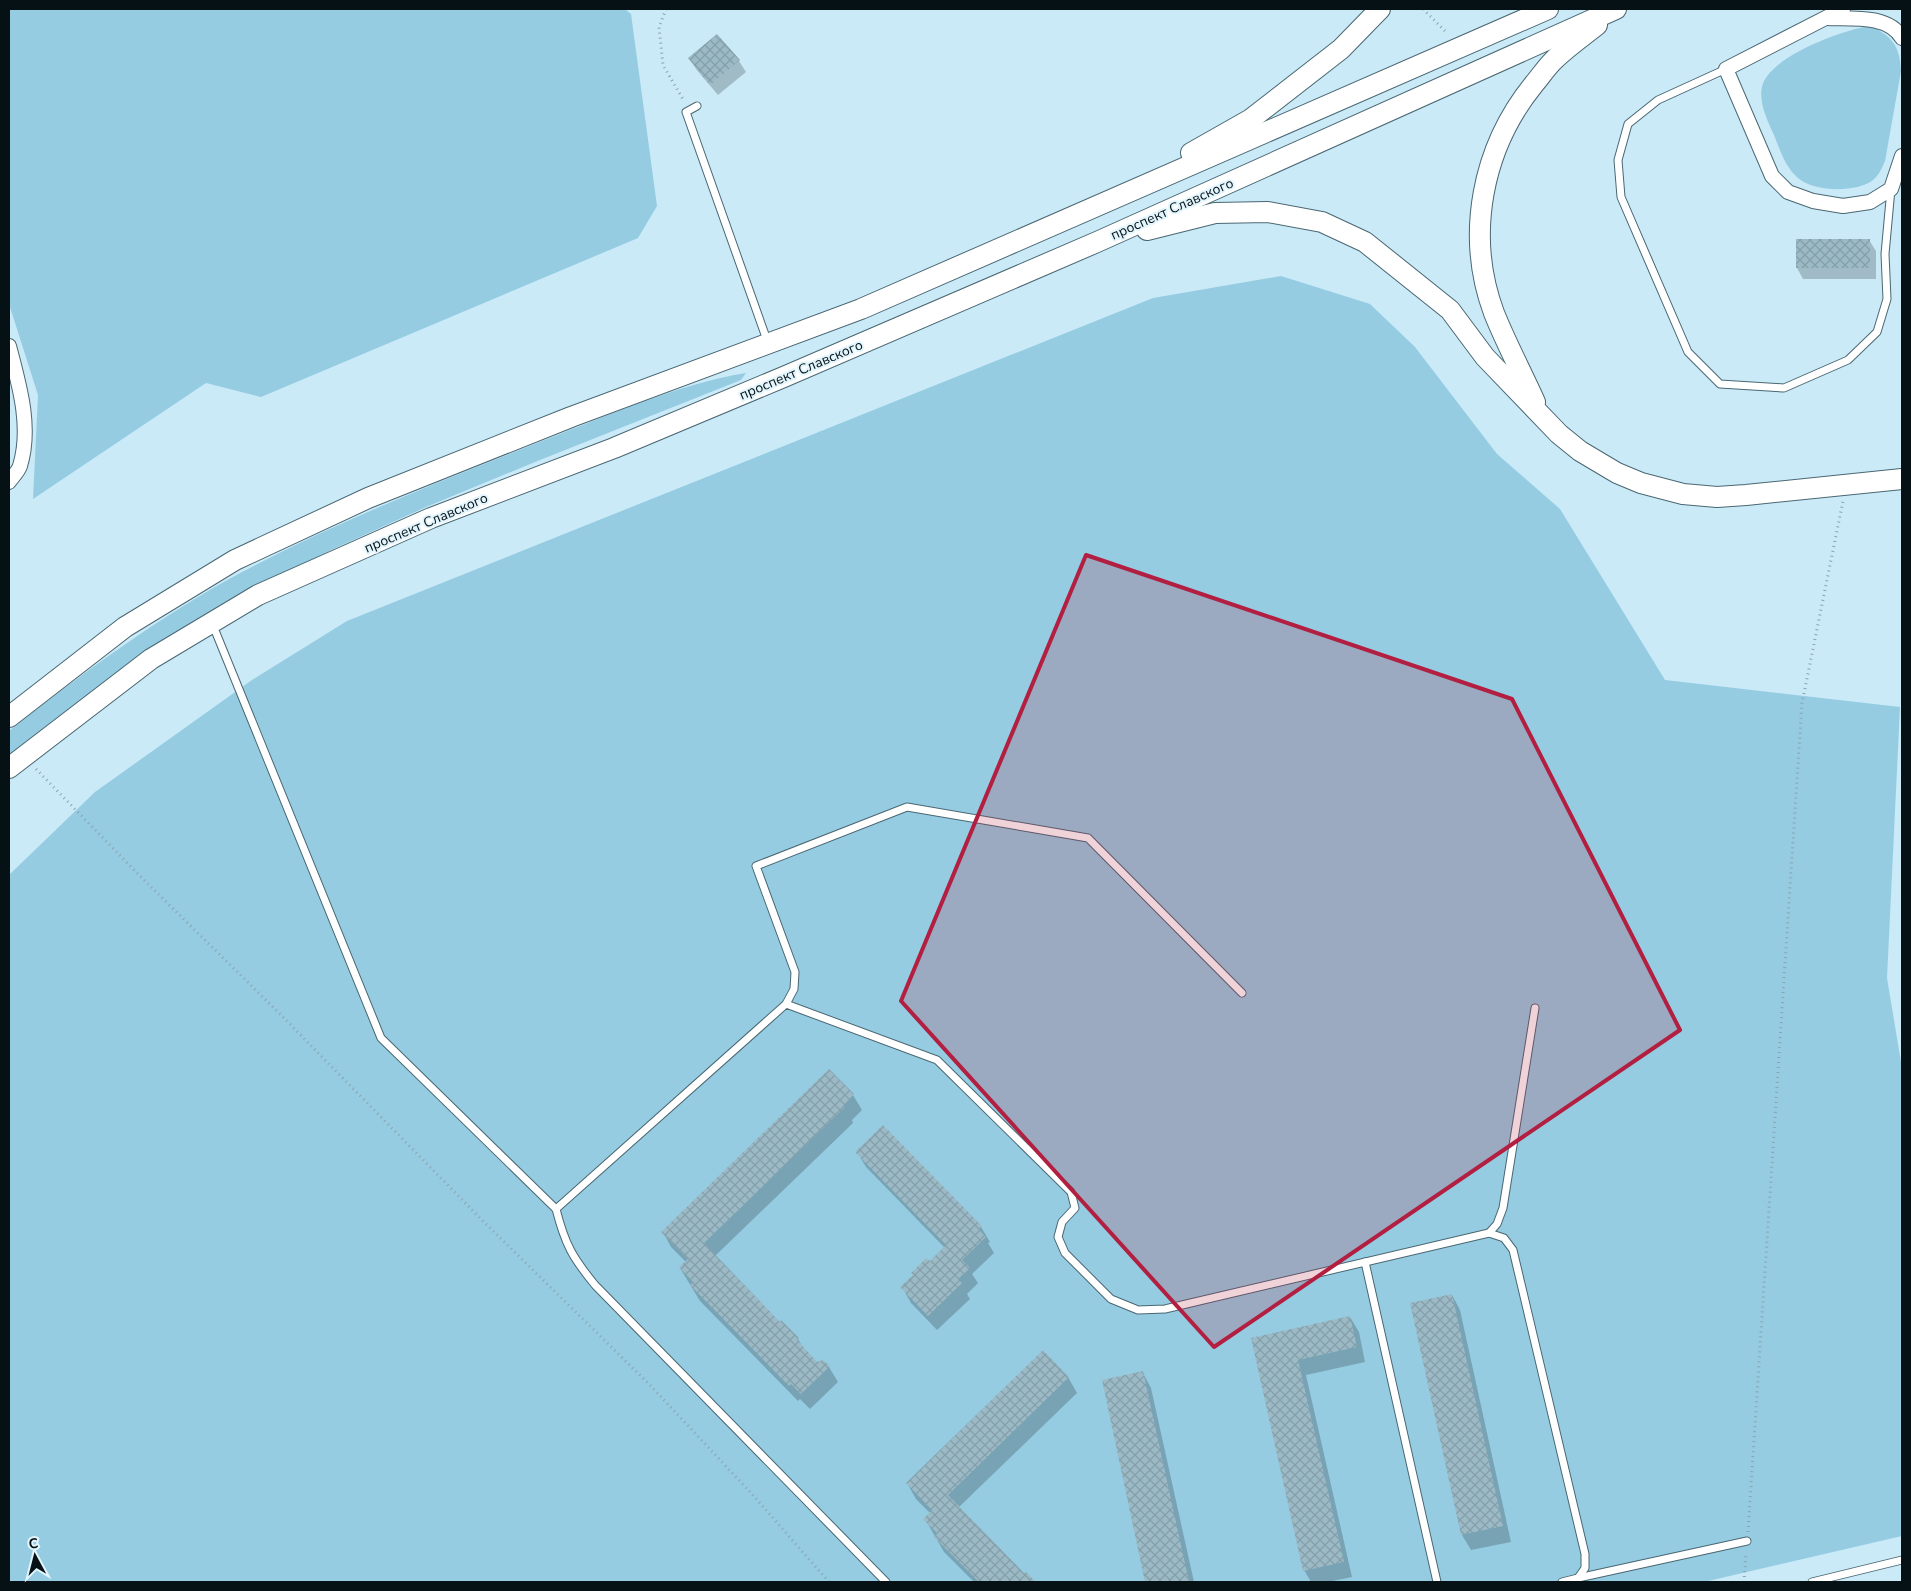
<svg xmlns="http://www.w3.org/2000/svg" width="1911" height="1591" font-family="'Nunito Sans',sans-serif">
  <defs>
    <pattern id="building-cross-hatch" width="8" height="8" patternUnits="userSpaceOnUse" patternTransform="scale(1.25)"><rect width="8" height="8" fill="#9bbac6"/><path d="M0 0l8 8M0 8l8-8" fill="none" stroke="#849fa9"/></pattern>
  </defs>
  <rect width="100%" height="100%" fill="#caeaf8"/>
  <g fill="#95cce2">
    <path d="M9 9H625L631 14 657 206 638 238 261 397 206 383 33 499 38 395 9 304Z"/>
    <path d="M1870 26C1892 36 1900 46 1901 71L1885 161C1882 168 1879 175 1873 180 1857 193 1813 192 1798 178 1785 167 1780 150 1774 135 1767 120 1756 98 1764 81 1778 54 1842 30 1870 26Z"/>
    <path d="M1281 276 1370 304 1415 347 1497 454 1560 509 1665 680 1900 707 1887 978 1902 1068V1536L1704 1582H9V875L95 792 252 680 347 621 1153 298Z"/>
    <path d="M746 373 741 380 535 462 426 507 331 550 256 589 9 758V731C83 673 158 617 242 572 338 521 441 481 542 441 607 416 678 384 746 373Z"/>
  </g>
  <g fill="#0003">
    <path d="M717 35 739 61 746 72 718 95 696 69 690 58Z"/>
    <path d="M1869 240 1876 251V279H1803L1797 268Z"/>
    <path d="M829 1071 853 1095 862 1110 852 1120 853 1123 715 1256 780 1324 798 1339 804 1350 817 1363 829 1367 838 1382 810 1409 800 1399 798 1401 700 1301 680 1268 686 1262 671 1247 663 1232Z"/>
    <path d="M857 1152 981 1227 990 1242 988 1243 994 1253 972 1274 978 1283 967 1294 970 1299 937 1330 911 1303 902 1287 945 1248 866 1167Z"/>
    <path d="M1452 1295 1460 1310 1511 1542 1471 1550 1462 1535 1412 1304Z"/>
    <path d="M1350 1317 1359 1332 1365 1362 1306 1375 1352 1577 1328 1582H1311L1304 1570 1252 1339Z"/>
    <path d="M1143 1373 1151 1388 1194 1582H1147L1103 1381Z"/>
    <path d="M1068 1377 1077 1393 958 1508 1024 1575 1026 1573 1035 1582H974L944 1552 925 1519 931 1514 916 1499 907 1483Z"/>
  </g>
  <g fill="url(#building-cross-hatch)">
    <path d="M717 34 740 60 710 85 688 58Z"/>
    <rect x="1796" y="239" width="74" height="29"/>
    <path d="M829 1069 854 1094 843 1106 845 1107 704 1243 780 1322 781 1320 799 1338 797 1340 817 1362 823 1360 830 1366 801 1394 791 1384 789 1386 690 1285 693 1282 679 1267 688 1259 661 1232Z"/>
    <path d="M883 1125 982 1226 979 1229 986 1237 962 1260 970 1268 958 1279 962 1283 928 1316 900 1287 913 1275 911 1273 926 1258 930 1261 946 1245 855 1152Z"/>
    <path d="M1452 1294 1503 1526 1461 1535 1410 1303Z"/>
    <path d="M1350 1316 1357 1347 1298 1360 1344 1562 1303 1571 1251 1338Z"/>
    <path d="M1043 1350 1069 1377 948 1495 1024 1573 1026 1572 1036 1582H979L934 1537 937 1533 923 1519 932 1510 906 1483Z"/>
    <path d="M1143 1371 1189 1582H1145L1102 1380Z"/>
  </g>
  <g fill="none" stroke-linecap="round" stroke-linejoin="round">
    <defs>
      <g id="lane">
        <path d="M1726 69 1658 100 1628 124 1618 160 1621 197 1688 352 1720 384 1784 388 1848 360 1877 332 1887 299 1885 254 1891 189"/>
        <path d="M697 106 686 112 768 343"/>
        <path d="M212 623 381 1038 556 1209C565 1244 572 1257 595 1285L886 1582"/>
        <path d="M786 1004 794 989 795 972 756 866 907 807 1088 838 1242 993"/>
        <path d="M556 1209 786 1004 937 1060 1071 1192 1075 1208 1062 1222 1058 1237 1065 1253 1111 1299 1138 1310 1165 1309 1489 1233 1504 1238 1513 1250 1585 1554V1568L1578 1578 1562 1582"/>
        <path d="M1489 1233 1497 1224 1503 1208 1535 1008"/>
        <path d="M1365 1262 1437 1582"/>
        <path d="M1578 1578 1747 1541"/>
        <path d="M1812 1582 1902 1560"/>
      </g>
      <g id="street">
        <path d="M1843 9 1726 69 1772 176 1788 192 1813 201 1843 206 1870 202 1891 189 1902 156"/>
        <path d="M1827 18C1851 19 1888 14 1902 38"/>
        <path d="M9 346C19 384 32 427 20 466 18 472 12 477 9 482"/>
      </g>
      <g id="secondary">
        <path d="M1191 153 1251 119 1341 49 1380 9"/>
        <path d="M1147 230 1215 213 1268 212 1322 222 1365 242 1450 310 1485 357 1559 434 1580 451 1617 473 1641 483 1683 494 1717 497 1746 495 1902 479"/>
        <path d="M1535 402C1522 373 1506 343 1494 313 1465 235 1482 148 1534 84 1540 77 1546 68 1553 61 1566 48 1582 37 1597 25"/>
        <path d="M9 717 125 627 235 560 368 498 571 417 861 309 1548 9"/>
        <path d="M9 768 151 659 258 595 431 518 614 448 786 376 1097 242 1616 9"/>
      </g>
    </defs>
    <use href="#lane" stroke="#4a6772" stroke-width="9"/>
    <use href="#street" stroke="#4a6772" stroke-width="16"/>
    <use href="#secondary" stroke="#4a6772" stroke-width="22"/>
    <g stroke="#8aa4af" stroke-width="3" stroke-dasharray="1 4" stroke-linecap="butt">
      <path d="M666 9 659 27 663 65 684 101"/>
      <path d="M1423 9 1447 33"/>
      <path d="M36 769 140 876 278 1012 480 1218 649 1384 751 1493 829 1582"/>
      <path d="M1748 1532 1802 703 1843 501"/>
      <path d="M1744 1582 1746 1553"/>
    </g>
    <use href="#lane" stroke="#fff" stroke-width="7"/>
    <use href="#street" stroke="#fff" stroke-width="14"/>
    <use href="#secondary" stroke="#fff" stroke-width="20"/>
  </g>
  <path fill="#b21f40" fill-opacity="0.2" stroke="#b21f40" stroke-width="4" stroke-linejoin="round" d="M1086 555 1512 699 1680 1030 1214 1347 901 1001Z"/>
  <g text-anchor="middle" dominant-baseline="central" stroke-width="4" stroke-linejoin="round" paint-order="stroke">
    <g font-size="14" fill="#061116" stroke="#e2f5fd">
      <text transform="translate(1172 209) rotate(-24)">проспект Славского</text>
      <text transform="translate(801 370) rotate(-23)">проспект Славского</text>
      <text transform="translate(426 523) rotate(-23)">проспект Славского</text>
    </g>
  </g>
  <rect width="1911" height="1591" fill="none" stroke="#061116" stroke-width="20"/>
  <g transform="translate(35 1556) rotate(353)" stroke="#e2f5fd" stroke-width="4" paint-order="stroke">
  <path d="M0-4L9 19L0 12L-9 19Z" fill="#061116"/>
  <text y="-8" font-size="14" font-weight="bold" text-anchor="middle" fill="#061116">С</text>
  </g>
</svg>
